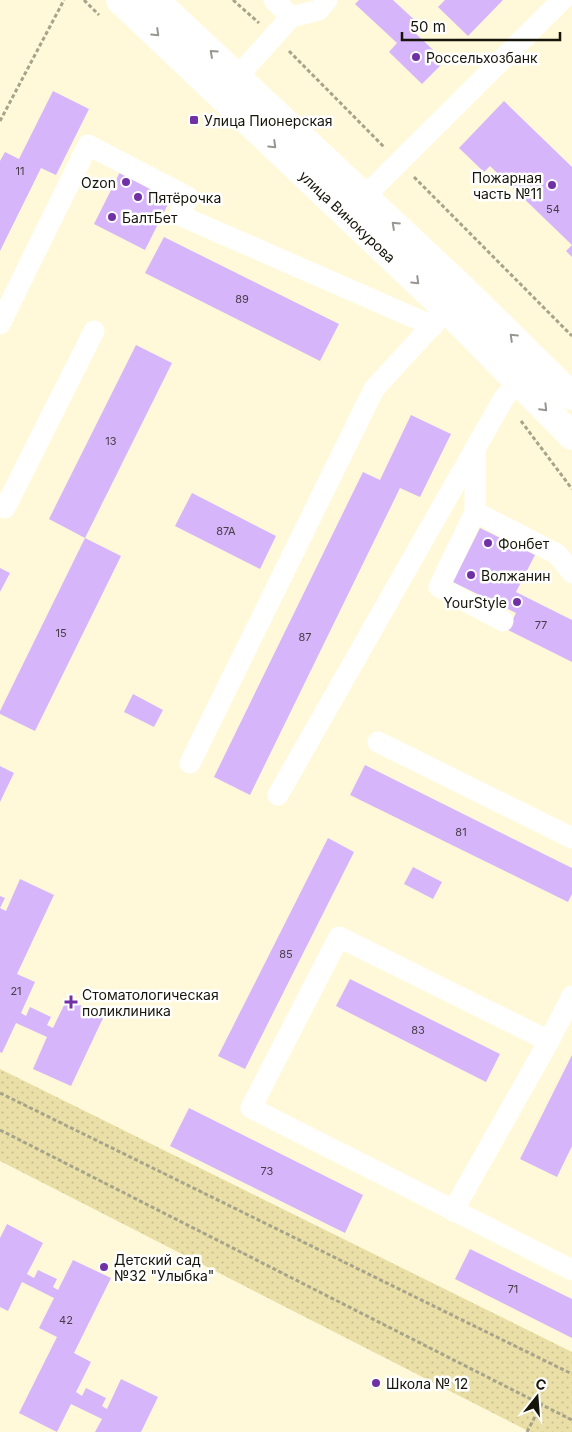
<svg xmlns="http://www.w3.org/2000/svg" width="572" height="1432" font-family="Inter,sans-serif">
  <defs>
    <pattern id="green-dots" width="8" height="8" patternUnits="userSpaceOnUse" patternTransform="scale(1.25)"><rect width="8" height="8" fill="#eae0a7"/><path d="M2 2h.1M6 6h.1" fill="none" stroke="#c8bf8e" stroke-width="1.8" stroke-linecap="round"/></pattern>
  </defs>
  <rect width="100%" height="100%" fill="#fff9d9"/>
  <path fill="url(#green-dots)" d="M0 1069 572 1352V1432H530L0 1161Z"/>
  <g fill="#d6b5fa">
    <path d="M359 0H393L421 26 415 33 445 61 422 84 389 52 397 43 355 4Z"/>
    <path d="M445 0H503L468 36 438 7Z"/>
    <path d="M53 91 89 109 56 175 41 168 0 251V161L5 152 19 159Z"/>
    <path d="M504 101 572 167V245L490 166 484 172 459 148Z"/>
    <path d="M120 172 171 198 145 250 94 224Z"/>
    <path d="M164 237 339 324 320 361 145 273Z"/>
    <path d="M572 245V257L566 251Z"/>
    <path d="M136 345 172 363 85 538 49 519Z"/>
    <path d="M411 415 451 434 420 497 400 488 250 795 214 777 363 472 380 480Z"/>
    <path d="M192 493 276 536 260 569 175 526Z"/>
    <path d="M480 528 535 555 516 592 572 620V662L508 630 516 613 453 582Z"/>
    <path d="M85 538 121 556 35 731 0 714V711Z"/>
    <path d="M0 568 10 573 0 592Z"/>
    <path d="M133 694 163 710 154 727 124 712Z"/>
    <path d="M365 765 572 868V894L568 902 350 795Z"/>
    <path d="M0 766 14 773 0 802Z"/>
    <path d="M328 838 354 852 245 1069 218 1056Z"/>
    <path d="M413 867 442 882 433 899 404 884Z"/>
    <path d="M20 879 54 895 17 974 35 982 21 1013 26 1016 30 1007 51 1017 47 1025 53 1028 67 999 104 1016 71 1086 33 1069 47 1037 16 1023 2 1053 0 1052V908L6 911Z"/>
    <path d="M0 896 5 898 0 908Z"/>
    <path d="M350 979 500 1054 486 1082 336 1006Z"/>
    <path d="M572 1055V1146L557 1177 520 1159Z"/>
    <path d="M189 1108 363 1195 345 1233 170 1146Z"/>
    <path d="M7 1224 43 1243 27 1274 34 1278 38 1270 57 1279 53 1287 58 1290 73 1260 111 1278 74 1353 91 1362 76 1392 82 1396 86 1388 106 1398 102 1406 107 1409 121 1379 158 1397 141 1432H95L102 1419 71 1404 57 1432 19 1413 57 1337 39 1328 54 1298 22 1282 8 1311 0 1307V1238Z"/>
    <path d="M470 1249 572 1299V1338L455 1279Z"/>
  </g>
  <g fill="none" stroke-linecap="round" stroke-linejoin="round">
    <g stroke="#a8a38b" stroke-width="3" stroke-dasharray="4 2.5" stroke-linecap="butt">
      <path d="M84 0 99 15"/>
      <path d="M233 0 259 23"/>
      <path d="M289 51 385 148"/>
      <path d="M0 121 64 0"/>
      <path d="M414 177 572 336"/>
      <path d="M521 421 572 489"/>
      <path d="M0 1093 572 1374"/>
      <path d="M0 1130 572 1420"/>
      <path d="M527 1432 541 1405"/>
    </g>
    <g stroke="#fff" stroke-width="21">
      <path d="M274 0 291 17"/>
      <path d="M238 76 291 17 319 10 327 0"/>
      <path d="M365 196 562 0"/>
      <path d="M0 324 88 145 188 197 179 215 433 326"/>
      <path d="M475 452V512L439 587 503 621"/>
      <path d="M0 505 5 508 94 331"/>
      <path d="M475 512 557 554 572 573"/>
      <path d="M378 742 572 838"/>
      <path d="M190 763 374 389 440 317"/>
      <path d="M278 795 504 398 528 372"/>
      <path d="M549 1041 339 937 251 1108 572 1270"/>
      <path d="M453 1211 549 1041 572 996"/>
    </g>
    <g stroke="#fff" stroke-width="28">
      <path id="s1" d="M120 0 447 310 572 436"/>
      <path d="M155 0 464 290 572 396"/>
    </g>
  </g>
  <defs><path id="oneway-chevron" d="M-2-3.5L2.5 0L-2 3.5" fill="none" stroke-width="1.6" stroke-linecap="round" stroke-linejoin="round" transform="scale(1.25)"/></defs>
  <g stroke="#979690">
    <use href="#oneway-chevron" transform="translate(156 33) rotate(44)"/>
    <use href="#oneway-chevron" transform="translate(213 53) rotate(-138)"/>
    <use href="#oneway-chevron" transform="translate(273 145) rotate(44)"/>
    <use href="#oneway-chevron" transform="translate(395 225) rotate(-137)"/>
    <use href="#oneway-chevron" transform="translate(416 281) rotate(44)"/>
    <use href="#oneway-chevron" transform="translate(513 337) rotate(-136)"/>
    <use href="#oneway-chevron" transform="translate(544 408) rotate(46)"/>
  </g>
  <g fill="#7230a5" stroke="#fff" stroke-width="2">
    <circle cx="416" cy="57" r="5"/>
    <rect x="189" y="115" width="10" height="10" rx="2.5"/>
    <circle cx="126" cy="182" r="5"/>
    <circle cx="552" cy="185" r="5"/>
    <circle cx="138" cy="197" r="5"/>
    <circle cx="112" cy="217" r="5"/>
    <circle cx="488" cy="543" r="5"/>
    <circle cx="471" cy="575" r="5"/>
    <circle cx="517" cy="602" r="5"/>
    <path d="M68.5 994.5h5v5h5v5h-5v5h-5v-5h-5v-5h5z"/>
    <circle cx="104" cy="1267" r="5"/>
    <circle cx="376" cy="1383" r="5"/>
  </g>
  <g text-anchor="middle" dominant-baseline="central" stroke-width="5" stroke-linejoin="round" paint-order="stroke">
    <g font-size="11" fill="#473d45">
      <text x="20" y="171">11</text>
      <text x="553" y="209">54</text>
      <text x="242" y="299">89</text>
      <text x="111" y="441">13</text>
      <text x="226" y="531">87А</text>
      <text x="541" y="625">77</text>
      <text x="61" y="633">15</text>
      <text x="305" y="637">87</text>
      <text x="461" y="832">81</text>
      <text x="286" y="954">85</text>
      <text x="16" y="991">21</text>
      <text x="418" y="1030">83</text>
      <text x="267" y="1171">73</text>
      <text x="513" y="1289">71</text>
      <text x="66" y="1320">42</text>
    </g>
    <g font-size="14" fill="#171509" stroke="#fff" text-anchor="start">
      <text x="426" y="57">Россельхозбанк</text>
      <text x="204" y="120">Улица Пионерская</text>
      <text x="542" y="177" text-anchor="end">Пожарная<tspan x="542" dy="16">часть №11</tspan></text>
      <text x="116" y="182" text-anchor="end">Ozon</text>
      <text x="148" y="197">Пятёрочка</text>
      <text x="122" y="217">БалтБет</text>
      <text x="498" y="543">Фонбет</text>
      <text x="481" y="575">Волжанин</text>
      <text x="507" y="602" text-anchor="end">YourStyle</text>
      <text x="82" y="994">Cтоматологическая<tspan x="82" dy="16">поликлиника</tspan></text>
      <text x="114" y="1259">Детский сад<tspan x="114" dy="16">№32 "Улыбка"</tspan></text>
      <text x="386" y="1383">Школа № 12</text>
    </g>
    <g font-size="14" fill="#171509" stroke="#fff">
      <text stroke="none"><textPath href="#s1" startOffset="314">улица Винокурова</textPath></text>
    </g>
  </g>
  <g transform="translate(537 1397) rotate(17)" stroke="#ffffff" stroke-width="4" paint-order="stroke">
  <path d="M0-4L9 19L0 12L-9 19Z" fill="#171509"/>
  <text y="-8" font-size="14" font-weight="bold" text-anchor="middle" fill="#171509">С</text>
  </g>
  <path d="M402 32v8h158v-8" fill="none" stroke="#171509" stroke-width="2.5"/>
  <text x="410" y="32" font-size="15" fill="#171509" stroke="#ffffff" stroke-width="4" paint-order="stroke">50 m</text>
</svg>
